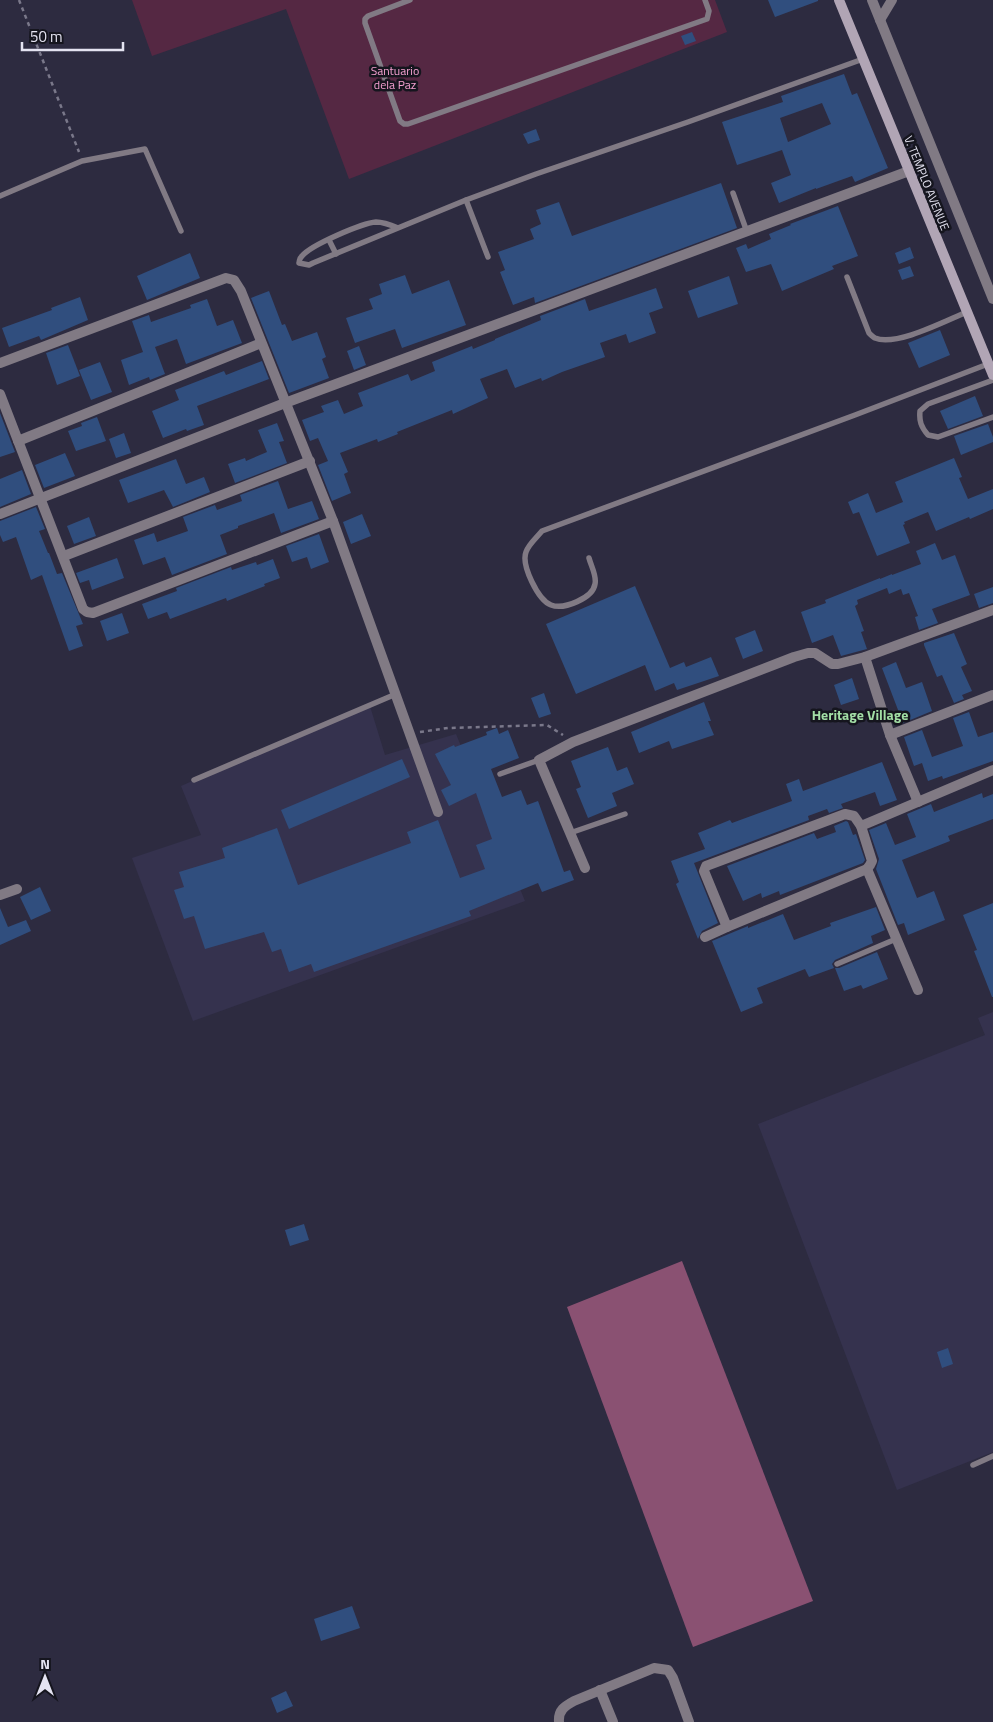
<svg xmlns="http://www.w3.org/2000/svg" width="993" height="1722" font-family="'Titillium Web',sans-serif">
  <rect width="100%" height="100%" fill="#2d2b40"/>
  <g fill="#35324e">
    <path d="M369 703 385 755 456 734 525 901 193 1021 132 858 201 835 181 786Z"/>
    <path d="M993 1012V1452L897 1490 758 1124 985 1035 978 1018Z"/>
  </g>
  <path fill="#552843" d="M132 0H715L727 32 349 179 286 9 152 56Z"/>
  <path fill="#8a5172" d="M682 1261 813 1601 693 1647 567 1307Z"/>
  <g fill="#304e7e" fill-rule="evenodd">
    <path d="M768 0H818V1L775 17Z"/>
    <path d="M692 32 696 41 685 45 681 36Z"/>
    <path d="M844 74 852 95 857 93 888 168 855 182 852 176 816 189V188L779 203 771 183 791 175 782 150 737 165 722 122 783 102 781 96ZM822 103 831 124 788 142 780 118Z"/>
    <path d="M536 129 540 140 528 144 523 134Z"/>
    <path d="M721 183 737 228 535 303 534 297 513 305 500 272 505 270 498 252 534 239 530 229 541 224 536 210 559 202 572 236Z"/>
    <path d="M838 206 858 256 832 266 834 269 782 291 771 264 746 272 736 248 746 244 748 249 771 239 769 234 791 225 790 224Z"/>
    <path d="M910 247 914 258 899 264 895 253Z"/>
    <path d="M190 253 200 278 147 300 137 276Z"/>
    <path d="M910 266 914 276 902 280 898 270Z"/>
    <path d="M405 275 412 294 449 280 466 325 402 348 395 329 355 343 346 318 373 309 369 299 382 294 379 284Z"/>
    <path d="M729 276 738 304 698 318 688 291Z"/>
    <path d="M656 288 663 308 649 313 656 333 629 343 626 334 600 343 605 357 562 372 542 381 541 378 515 388 507 369 480 379 488 398 453 414 452 410 397 432 398 434 378 442 377 439 340 453 348 472 344 474 351 493 332 501 318 465 328 461 318 438 310 441 302 420 324 412 321 406 338 400 344 414 363 406 358 393 408 374 411 381 435 371 432 362 472 346 473 349 495 340V339L541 320 540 316 585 299 589 311Z"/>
    <path d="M269 291 282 325 285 324 292 341 317 332 326 357 322 359 329 378 289 393 251 298Z"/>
    <path d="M80 297 88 320 41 340 39 336 9 347 2 328 52 310 51 308Z"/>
    <path d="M207 299 217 326 233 320 242 343 186 364 177 339 155 347 165 374 150 380 149 377 129 385 121 360 143 352 132 321 149 315 151 322 191 308 190 305Z"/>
    <path d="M940 330 950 355 919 368 908 343Z"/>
    <path d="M68 345 80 376 57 385 46 353Z"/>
    <path d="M359 346 366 365 354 370 347 351Z"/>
    <path d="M262 361 269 379 197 406 204 425 187 431 186 429 163 438 152 411 179 400 175 390 224 371 226 375Z"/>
    <path d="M100 362 112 392 91 400 79 370Z"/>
    <path d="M975 396 983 416 948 429 940 411Z"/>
    <path d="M0 413 15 452 0 457Z"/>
    <path d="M97 417 106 441 76 451 68 431 82 426 81 423Z"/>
    <path d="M277 423 284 441 279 442 287 463 235 483 228 464 245 458 246 461 267 452 258 430Z"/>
    <path d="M988 424 993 437V442L961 455 954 436Z"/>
    <path d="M124 433 131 453 116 458 109 439Z"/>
    <path d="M65 453 75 476 44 488 35 465Z"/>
    <path d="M954 458 962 477 959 478 968 499 993 489V509L970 519 969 517 936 531 928 512 904 522 905 524 903 525 910 543 877 556 859 512 853 514 848 502 868 493 876 513 903 502 895 482Z"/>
    <path d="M176 459 186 484 204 477 210 492 173 507 164 490 128 503 119 480Z"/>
    <path d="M22 470 31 494 0 507V479Z"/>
    <path d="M278 481 288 509 312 501 319 519 281 533 274 513 238 526V528L220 535 227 554 172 575 165 557 143 565 134 540 154 533 157 542 188 531 183 517 215 505 217 510 242 501 240 495Z"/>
    <path d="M36 507 45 529 39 531 48 553H49L57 574 62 573 83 624 76 626 83 646 69 651 42 575 31 580 16 537 3 542 0 535V521Z"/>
    <path d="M362 514 371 536 351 544 343 522Z"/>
    <path d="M89 517 96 536 74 544 67 526Z"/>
    <path d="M319 534 329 562 311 569 307 557 292 562 286 546Z"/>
    <path d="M935 543 942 560 955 555 970 595 932 609 938 623 919 630 915 617 918 616 909 593 903 595 901 589 889 594 887 588 857 600 858 604 855 606 864 631 861 632 867 649 841 656 833 635 812 643 801 612 826 603 825 600 880 578V579L892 574V575L921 564 916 551Z"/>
    <path d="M117 558 124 578 92 590 89 580 80 583 76 573Z"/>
    <path d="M273 559 280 578 264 584 265 586 227 601 226 598 170 619 167 612 148 619 142 604 177 591 176 588 231 567 232 570 256 562 257 565Z"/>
    <path d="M635 586 670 668 684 662 686 667 711 657 719 676 677 690 674 683 655 691 645 665 576 694 546 624Z"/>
    <path d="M993 587V603L979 608 974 594Z"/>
    <path d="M122 613 129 633 107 641 100 621Z"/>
    <path d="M755 630 763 651 743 659 735 638Z"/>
    <path d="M954 633 967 664 961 667 972 691 962 695 964 699 954 703 942 675 937 677 924 645V643Z"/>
    <path d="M896 662 906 688 922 682 932 711 903 723 882 668Z"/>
    <path d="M852 678 859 699 841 705 834 685Z"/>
    <path d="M544 693 551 714 539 718 531 698Z"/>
    <path d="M704 702 711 721H708L714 735 672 749 669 741 639 753 631 732Z"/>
    <path d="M969 712 978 737 993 732V761L943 779 942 776 928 781 922 763 914 766 904 737 922 730 932 757 963 746 953 718Z"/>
    <path d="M497 728 499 734 508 730 519 758 491 769 502 797 521 790 527 805 538 801 564 872 570 870 574 880 542 892 538 883 469 911 471 916 314 972 311 964 289 972 281 949 272 952 264 932 205 949 194 916 184 919 174 890 184 887 179 872 225 858 222 848 277 828 298 885 411 843 407 832 438 820 460 878 485 869 476 845 492 839 476 793 449 806 441 790 451 785 435 754 454 745 455 747 487 735 486 732Z"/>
    <path d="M608 747 617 771 627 767 634 784 612 793 617 806 588 818 576 789 581 787 571 761Z"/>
    <path d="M402 759 410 777 289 829 281 810Z"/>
    <path d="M882 762 897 800 880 806 875 792 841 804 843 808 829 813 827 809 808 816 809 820 694 863 718 923 702 931 698 939 676 884 679 882 671 861 705 849 698 833 730 820 732 823 792 801 786 784 799 779 803 791Z"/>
    <path d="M982 793 983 798 993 794V819L948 836 950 841 902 860 917 898 934 891 945 920 908 935 904 923 898 925 876 869 879 859 869 830 886 823 895 845 916 837 907 814 931 804 934 812Z"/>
    <path d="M846 821 848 822 853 835 856 834 865 860 863 863 780 895 779 891 762 898 761 893 743 901 727 866 814 833 817 839 836 832 834 826Z"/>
    <path d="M40 887 51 911 31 920 20 897Z"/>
    <path d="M993 903V997H992L974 951 977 950 963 915Z"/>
    <path d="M876 907 885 930 871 936 873 943 835 960 832 964 834 968 809 977 805 969 757 988 763 1003 741 1012 712 941 748 926V928L783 914 794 940 831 926 830 923Z"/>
    <path d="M0 908 8 927 26 920 31 931 0 945Z"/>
    <path d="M877 952 888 979 863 989 861 985 844 991 835 968H839Z"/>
    <path d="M304 1224 309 1240 290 1246 285 1230Z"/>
    <path d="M948 1348 953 1364 942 1368 937 1352Z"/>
    <path d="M352 1606 360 1628 321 1641 314 1619Z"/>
    <path d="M286 1691 293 1706 277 1713 271 1698Z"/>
  </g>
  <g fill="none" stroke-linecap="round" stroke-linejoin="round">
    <g stroke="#7a788a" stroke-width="2.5" stroke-dasharray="4 4" stroke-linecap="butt">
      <path d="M19 0 79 152"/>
      <path d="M420 732 448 728 547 725 563 735"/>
    </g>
    <g stroke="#817a84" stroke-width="5.5">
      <path d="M410 0 368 16 365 19V23L400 121 404 124H408L707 19 709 11 705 0"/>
      <path d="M733 193 747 232"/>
      <path d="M0 196 82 161 145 149 181 231"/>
      <path d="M466 200 488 257"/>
      <path d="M398 228C391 225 384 222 376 222 362 223 311 245 302 256 299 259 300 259 299 263L309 265 313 263 466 200 536 174 688 122 863 59"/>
      <path d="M329 240 336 254"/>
      <path d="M847 277 869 333C871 335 873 337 875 338 896 347 947 320 967 312"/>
      <path d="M993 380 928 404 920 411C919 421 921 427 928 435L938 437 993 417"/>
      <path d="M589 558C591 566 597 576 595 584 593 598 564 610 551 605 538 600 521 565 526 552 528 545 537 537 542 531L855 415 988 364"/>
      <path d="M500 774 539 760"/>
      <path d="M194 780 396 694"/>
      <path d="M570 833 625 814"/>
      <path d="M837 964 896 939"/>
      <path d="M973 1465 993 1456"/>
    </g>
    <g stroke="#817a84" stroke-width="10">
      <path d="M872 0 993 299"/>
      <path d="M880 20 892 0"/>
      <path d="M0 363 226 278 234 280 241 291 333 521 438 812"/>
      <path d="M0 394 83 609 87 612 93 613 333 521"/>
      <path d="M18 441 261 343"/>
      <path d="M64 556 310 461"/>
      <path d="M865 657 890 735 918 802"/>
      <path d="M890 735 993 695"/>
      <path d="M845 814 854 816 861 826 872 861 870 865 867 869 727 927 704 871 706 866Z"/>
      <path d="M861 826 993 770"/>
      <path d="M585 868 539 760 573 742 794 657 808 653H815L832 664H838L865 657 993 610"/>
      <path d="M867 869 918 990"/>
      <path d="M0 895 17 889"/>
      <path d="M705 937 727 927"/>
      <path d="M600 1690 613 1722"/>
      <path d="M559 1722C558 1710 565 1706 574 1701L654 1668 668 1670 673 1678 689 1722"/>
    </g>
    <path stroke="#817a84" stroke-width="10" d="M0 514 285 403 909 171"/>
    <path stroke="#b1a5b5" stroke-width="10" d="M839 0 993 375"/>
  </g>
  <g text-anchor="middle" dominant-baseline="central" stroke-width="5" stroke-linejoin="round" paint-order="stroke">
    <g font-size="12" fill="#f7a1d2" stroke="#15151e">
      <text x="395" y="70">Santuario<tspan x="395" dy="14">dela Paz</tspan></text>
    </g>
    <g font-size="12" fill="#e4e3f1" stroke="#15151e">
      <text transform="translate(927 183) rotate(68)">V. TEMPLO AVENUE</text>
    </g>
    <g font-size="14" font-weight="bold" fill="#a2dea5" stroke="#15151e">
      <text x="860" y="714">Heritage Village</text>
    </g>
  </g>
  <g transform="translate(45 1677)" stroke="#15151e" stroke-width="4" paint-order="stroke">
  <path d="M0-4L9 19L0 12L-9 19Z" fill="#e4e3f1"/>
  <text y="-8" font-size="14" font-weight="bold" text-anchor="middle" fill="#e4e3f1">N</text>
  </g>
  <path d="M22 42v8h101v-8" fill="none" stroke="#e4e3f1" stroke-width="2.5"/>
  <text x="30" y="42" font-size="15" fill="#e4e3f1" stroke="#15151e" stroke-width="4" paint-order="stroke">50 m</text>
</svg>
